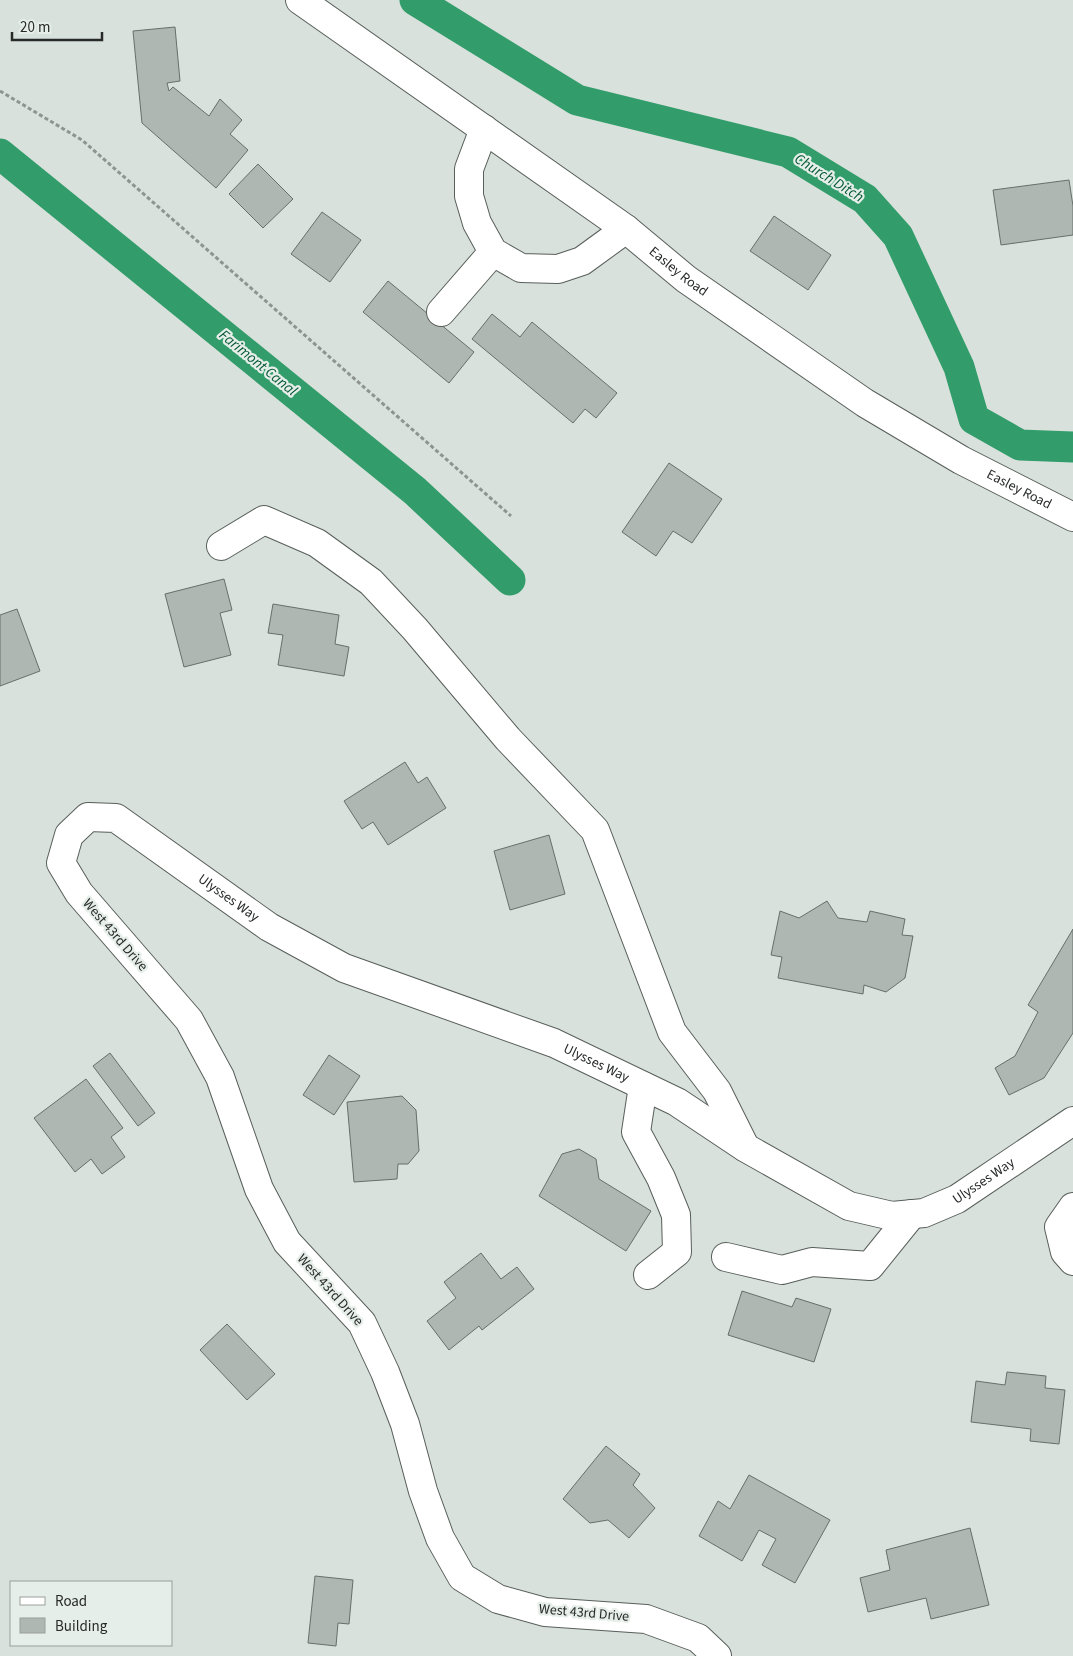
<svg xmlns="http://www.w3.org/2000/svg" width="1073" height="1656" font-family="'Source Sans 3',sans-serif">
  <rect width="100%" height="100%" fill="#d9e1dc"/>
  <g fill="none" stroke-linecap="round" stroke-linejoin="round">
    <g stroke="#329d6b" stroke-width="31">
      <path d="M415 0 577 100 788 152 865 199 898 236 959 367 974 419 1020 445 1073 447"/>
      <path d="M0 154 415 491 510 580"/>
    </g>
  </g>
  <g fill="#afb7b2" stroke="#676f6a">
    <path d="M175 27 180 81 167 83 169 91 173 87 209 116 220 99 242 120 230 134 248 150 216 188 142 123 133 31Z"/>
    <path d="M258 164 293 199 263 228 229 194Z"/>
    <path d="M1069 180 1073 206V235L1001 245 993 190Z"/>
    <path d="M322 212 361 240 330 282 291 254Z"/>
    <path d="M774 216 831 255 808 290 750 251Z"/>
    <path d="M388 281 474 352 449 383 363 312Z"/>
    <path d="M492 314 520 337 532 322 617 393 596 418 585 409 573 423 472 339Z"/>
    <path d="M669 463 722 499 692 543 673 531 656 556 622 532Z"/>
    <path d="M224 579 232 610 220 613 231 655 184 667 165 594Z"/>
    <path d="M273 604 339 615 335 644 349 647 344 676 278 665 283 635 268 633Z"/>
    <path d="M17 609 40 671 0 686V615Z"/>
    <path d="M405 762 418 783 427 777 446 808 388 845 373 822 362 829 344 801Z"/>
    <path d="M549 835 565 894 510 910 494 851Z"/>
    <path d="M827 901 838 918 867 922 870 911 905 919 902 935 913 936 905 978 886 992 864 985 863 994 778 978 782 957 771 955 780 911 799 918Z"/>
    <path d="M1073 929V1033L1044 1078 1009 1095 995 1068 1015 1056 1038 1012 1028 1005Z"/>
    <path d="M110 1053 155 1113 138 1126 93 1066Z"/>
    <path d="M329 1055 360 1076 334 1115 303 1095Z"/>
    <path d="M86 1079 123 1128 111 1137 125 1157 102 1174 91 1159 75 1172 34 1118Z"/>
    <path d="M402 1096 416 1110 419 1151 408 1164H398L397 1179 354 1182 347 1102Z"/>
    <path d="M579 1149 596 1159 599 1179 651 1211 626 1251 539 1196 562 1154Z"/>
    <path d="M481 1253 501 1279 517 1267 534 1289 482 1330 479 1326 449 1350 427 1321 456 1298 444 1282Z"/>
    <path d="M742 1291 792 1307 796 1298 831 1309 814 1362 728 1335Z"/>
    <path d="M227 1324 275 1374 247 1400 200 1350Z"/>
    <path d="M1007 1372 1046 1376 1045 1388 1065 1390 1059 1444 1030 1441 1031 1429 971 1422 976 1381 1005 1385Z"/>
    <path d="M606 1446 640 1474 633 1485 655 1508 629 1538 608 1520 590 1523 563 1499Z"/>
    <path d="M749 1475 830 1520 795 1583 762 1565 776 1539 759 1530 742 1561 699 1536 718 1501 730 1509Z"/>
    <path d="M970 1528 989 1605 931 1619 926 1598 868 1612 860 1578 890 1570 886 1550Z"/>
    <path d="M315 1576 353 1580 349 1624 338 1623 336 1646 308 1643Z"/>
  </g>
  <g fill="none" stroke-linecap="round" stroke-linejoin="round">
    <defs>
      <g id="minor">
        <path id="s1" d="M300 0 626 229 686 279 865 403 961 460 1073 517"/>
        <path d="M484 129 469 169V196L477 223 493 252 521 268 558 269 582 261 626 229"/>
        <path d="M441 312 493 252"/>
        <path d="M221 546 264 520 317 543 371 582 415 629 508 739 595 830 672 1032 717 1091 745 1147"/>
        <path d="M643 1086 636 1132 661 1178 676 1215 677 1252 648 1275"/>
        <path d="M1073 1207 1059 1227 1065 1252 1073 1261"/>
        <path d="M726 1257 782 1270 812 1262 870 1266 912 1214"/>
        <path id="s2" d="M717 1656 698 1638 646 1619 545 1612 498 1599 462 1577 440 1538 423 1491 405 1424 385 1372 362 1323 287 1242 259 1189 220 1077 189 1020 79 893 61 863 69 835 88 817 116 818 269 927 344 968 554 1043 677 1102 746 1148 849 1206 892 1216 924 1213 957 1199 1073 1121"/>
      </g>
    </defs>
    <use href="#minor" stroke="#585f5a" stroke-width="30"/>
    <path stroke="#8e9490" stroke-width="3" stroke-dasharray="4 2.5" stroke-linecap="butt" d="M0 91 82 140 511 516"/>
    <use href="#minor" stroke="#fff" stroke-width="28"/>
  </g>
  <g text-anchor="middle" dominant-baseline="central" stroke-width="4.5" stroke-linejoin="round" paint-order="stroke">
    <g font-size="14" fill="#272a28" stroke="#e6eee9">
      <text stroke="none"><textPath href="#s1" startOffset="466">Easley Road</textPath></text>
      <text stroke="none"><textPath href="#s1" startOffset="871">Easley Road</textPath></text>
      <text stroke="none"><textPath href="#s2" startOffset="1326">Ulysses Way</textPath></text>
      <text transform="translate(115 935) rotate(49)">West 43rd Drive</text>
      <text stroke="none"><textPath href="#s2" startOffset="1731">Ulysses Way</textPath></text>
      <text stroke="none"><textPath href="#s2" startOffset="2166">Ulysses Way</textPath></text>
      <text transform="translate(330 1290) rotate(48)">West 43rd Drive</text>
      <text transform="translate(584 1613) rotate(5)">West 43rd Drive</text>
    </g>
    <g font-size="15" font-style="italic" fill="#055937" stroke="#e6eee9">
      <text transform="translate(829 178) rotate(32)">Church Ditch</text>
      <text transform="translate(258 363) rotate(39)">Farimont Canal</text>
    </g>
  </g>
  <rect x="10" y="1581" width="162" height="65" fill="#e6eee9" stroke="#9aa09c"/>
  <rect x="20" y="1597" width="25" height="8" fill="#ffffff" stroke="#9aa09c"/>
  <text x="55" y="1606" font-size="15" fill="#272a28">Road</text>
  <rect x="20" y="1618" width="25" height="15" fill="#afb7b2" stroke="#9aa09c"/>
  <text x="55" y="1631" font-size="15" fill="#272a28">Building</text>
  <path d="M12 32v8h90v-8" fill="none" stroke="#272a28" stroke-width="2.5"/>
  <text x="20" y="32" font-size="15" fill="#272a28" stroke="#e6eee9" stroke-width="4" paint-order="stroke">20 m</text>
</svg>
